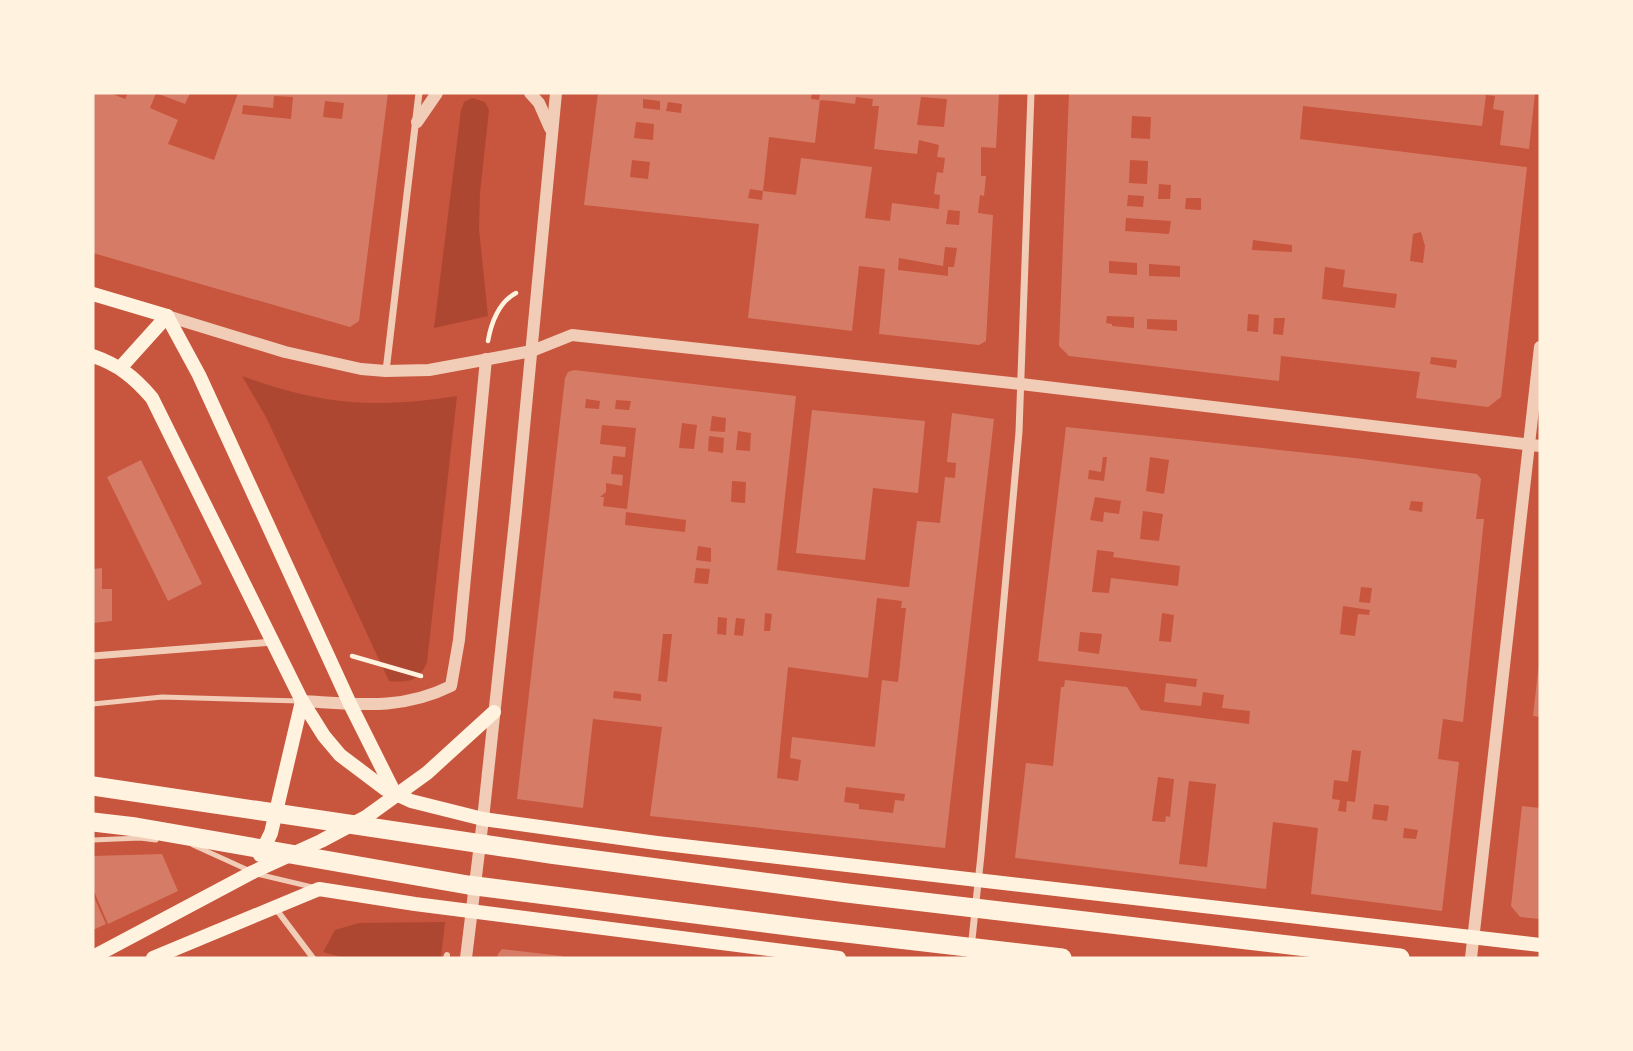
<svg xmlns="http://www.w3.org/2000/svg" width="1633" height="1051" font-family="Poppins,sans-serif">
  <rect width="100%" height="100%" fill="#c8553d"/>
  <g fill="#ae4732">
    <path d="M472 98 485 102 489 110 480 193 479 229 488 316 434 328 461 110 464 102Z"/>
    <path d="M242 376C322 405 374 409 457 396L427 662C420 681 408 683 389 681L266 417Z"/>
    <path d="M445 922 441 958H345L323 952 335 930 359 923Z"/>
  </g>
  <g fill="#d67c66" fill-rule="evenodd">
    <path d="M93 93H110L125 99 128 93H190L185 104 156 93 150 108 178 120 168 144 214 160 238 93H388L359 321 350 327 93 253ZM274 96 293 97 291 119 242 114 243 105 273 108ZM325 101 344 103 342 119 323 117Z"/>
    <path d="M598 93H812L811 99 820 100 815 143 769 137 763 191 750 189 748 198 762 200 763 191 796 195 801 158 872 167 865 218 890 221 892 203 939 209 940 195 934 194 937 172 943 173 945 158 937 157 939 145 919 140 917 154 874 149 879 106H872L873 99 856 97 855 104 833 101 819 100 820 93H999L996 148 981 147V176H986L984 196 980 195 978 213 993 215 986 341 979 345 879 334 885 269 859 266 852 331 748 318 759 224 584 205ZM921 97 947 99 944 127 917 125ZM643 99 660 101V110L643 108ZM668 102 682 104 681 113 666 111ZM636 122 654 124 653 140 634 138ZM632 160 650 162 648 179 630 177ZM948 210 960 211 959 225 946 224ZM945 247 957 248 954 267H948V276L898 270 899 258 943 266Z"/>
    <path d="M1069 93H1535L1529 149 1500 145 1504 111 1493 109 1495 96 1486 95 1482 126 1303 106 1300 139 1527 167 1501 397 1488 407 1416 398 1420 372 1281 356 1279 381 1069 356 1059 346ZM1132 116 1151 117 1150 139 1131 138ZM1130 160 1148 161 1147 184 1129 183ZM1159 184 1171 185 1170 199H1158ZM1128 195 1144 196 1143 207 1127 206ZM1186 198H1201V210L1185 209ZM1126 218 1171 221 1169 234 1125 231ZM1421 232 1425 246 1423 263 1410 261 1413 234ZM1253 240 1292 245V252L1252 250ZM1109 261 1137 263V275L1109 273ZM1149 264 1180 266V277L1149 276ZM1325 267 1345 270 1343 287 1397 294 1395 308 1322 299ZM1248 314 1259 315 1258 332 1247 331ZM1107 316 1134 317V328L1112 326V324L1106 323ZM1274 318H1285L1283 335 1273 334ZM1147 319 1177 320V331L1147 329ZM1431 357 1457 360 1456 368 1430 364Z"/>
    <path d="M574 370 796 396 777 570 904 587H909L917 521 940 523 945 477 955 478 956 463 947 462 952 413 994 419 945 848 650 816 662 727 593 719 583 808 517 799 565 378 568 372ZM586 399 600 401 599 409 585 408ZM616 400 631 401 629 410 615 409ZM712 416 726 418 725 432 710 431ZM682 423 697 425 694 449 679 448ZM602 425 636 428 627 509 603 506 604 497H600L606 492V483L622 486 623 475 611 474 613 456 625 457 626 447 600 444ZM738 431 751 433 750 451 736 450ZM709 436 724 438 723 453 708 451ZM732 481 746 482 745 503 731 502ZM626 512 686 520 685 532 625 525ZM698 546 711 548V562L696 560ZM696 568 710 569 708 584 694 583ZM877 598 902 601 901 608H906L898 682 882 680 875 747 792 737 790 758 801 760 798 781 777 778 788 667 868 678ZM765 613 772 614 770 631H764ZM718 617 727 618 726 635 717 634ZM736 618 745 619 743 636 734 635ZM663 634H672L667 682 658 681ZM614 691 641 694V701L613 698ZM846 787 905 794 904 801 895 800 893 813 859 809V804L844 802Z"/>
    <path d="M812 410 925 421 918 493 873 488 865 560 796 553Z"/>
    <path d="M1066 427 1355 458 1477 474 1481 479 1476 519H1484L1463 722 1443 719 1439 750 1438 759 1459 762 1442 911 1311 894 1318 828 1273 822 1266 889 1015 858 1026 763 1053 766 1061 687H1064L1065 680 1127 687 1141 710 1249 724 1250 711 1222 708 1224 695 1203 692 1201 706 1164 702 1166 683 1196 687 1197 679 1038 661ZM1103 457H1107L1104 481 1088 479 1089 470 1101 472ZM1150 457 1169 460 1164 494 1146 491ZM1095 497 1121 501 1119 514 1104 512 1103 522 1090 520ZM1411 501 1423 502 1422 512 1409 510ZM1143 511 1163 514 1159 541 1140 539ZM1097 550 1114 552 1113 557 1180 566 1178 586 1111 578 1109 593 1092 592ZM1361 587 1372 588 1370 603 1359 602ZM1343 606 1370 610 1369 615 1358 614 1355 636 1340 634ZM1162 613 1174 615 1171 642 1159 641ZM1080 632 1102 634 1099 654 1078 651ZM1352 750 1361 751 1355 802 1347 801 1346 812 1338 811 1340 800 1332 799 1334 780 1348 782ZM1158 777 1174 779 1170 817 1166 816 1165 822 1152 821ZM1189 781 1216 784 1207 867 1179 864ZM1374 804 1389 806 1387 821 1372 819ZM1404 828 1418 830 1416 839 1403 838Z"/>
    <path d="M141 460 202 584 168 601 107 477Z"/>
    <path d="M102 568V589H112V621L93 623V569Z"/>
    <path d="M1539 663 1540 664V717L1533 716Z"/>
    <path d="M1522 806 1540 808V919L1520 917 1511 906Z"/>
    <path d="M162 854 178 891 108 924 93 889V856Z"/>
    <path d="M93 895 106 924 93 930Z"/>
    <path d="M502 949 562 956V958H497L498 954Z"/>
  </g>
  <g fill="none" stroke-linecap="round" stroke-linejoin="round">
    <g stroke="#fff3e0" stroke-width="4.5">
      <path d="M488 341C491 323 499 302 516 293"/>
      <path d="M352 656 421 676"/>
    </g>
    <g stroke="#f1ccb7" stroke-width="5">
      <path d="M93 704 162 697 299 701"/>
      <path d="M93 840 140 838 156 840"/>
      <path d="M193 845 248 870"/>
      <path d="M257 874 312 887"/>
    </g>
    <g stroke="#f1ccb7" stroke-width="6">
      <path d="M276 909 313 958"/>
      <path d="M446 958 447 955"/>
    </g>
    <g stroke="#f1ccb7" stroke-width="7">
      <path d="M386 371 419 93"/>
      <path d="M93 656 273 642"/>
      <path d="M970 958 981 855 1019 432 1031 93"/>
    </g>
    <g stroke="#f1ccb7" stroke-width="12">
      <path d="M530 93 539 103 550 128"/>
      <path d="M417 122 437 93"/>
      <path d="M167 316 285 352 361 369 386 371 429 370 532 351 572 335 1021 384 1540 446"/>
      <path d="M302 701C356 704 401 711 451 686L459 640 486 359"/>
      <path d="M466 958 483 819 516 511 556 93"/>
      <path d="M1471 958 1540 347"/>
    </g>
    <g stroke="#fff3e0" stroke-width="14">
      <path d="M93 294 167 316"/>
      <path d="M167 316 199 375 350 704 396 796"/>
      <path d="M93 356C119 365 134 377 152 398L302 701 324 736 340 755 385 789 411 801 483 819 657 843 1540 945"/>
      <path d="M121 367 167 316"/>
      <path d="M260 855 271 833 302 701"/>
      <path d="M93 957 253 872 321 841 366 817 427 773 494 712"/>
      <path d="M153 958 319 889 415 904 839 958"/>
    </g>
    <g stroke="#fff3e0" stroke-width="19">
      <path d="M93 786 550 854 847 893 1400 958"/>
      <path d="M93 822 136 827 468 885 812 929 1062 958"/>
    </g>
  </g>
  <rect width="1633" height="1051" fill="none" stroke="#fff3e0" stroke-width="189"/>
</svg>
